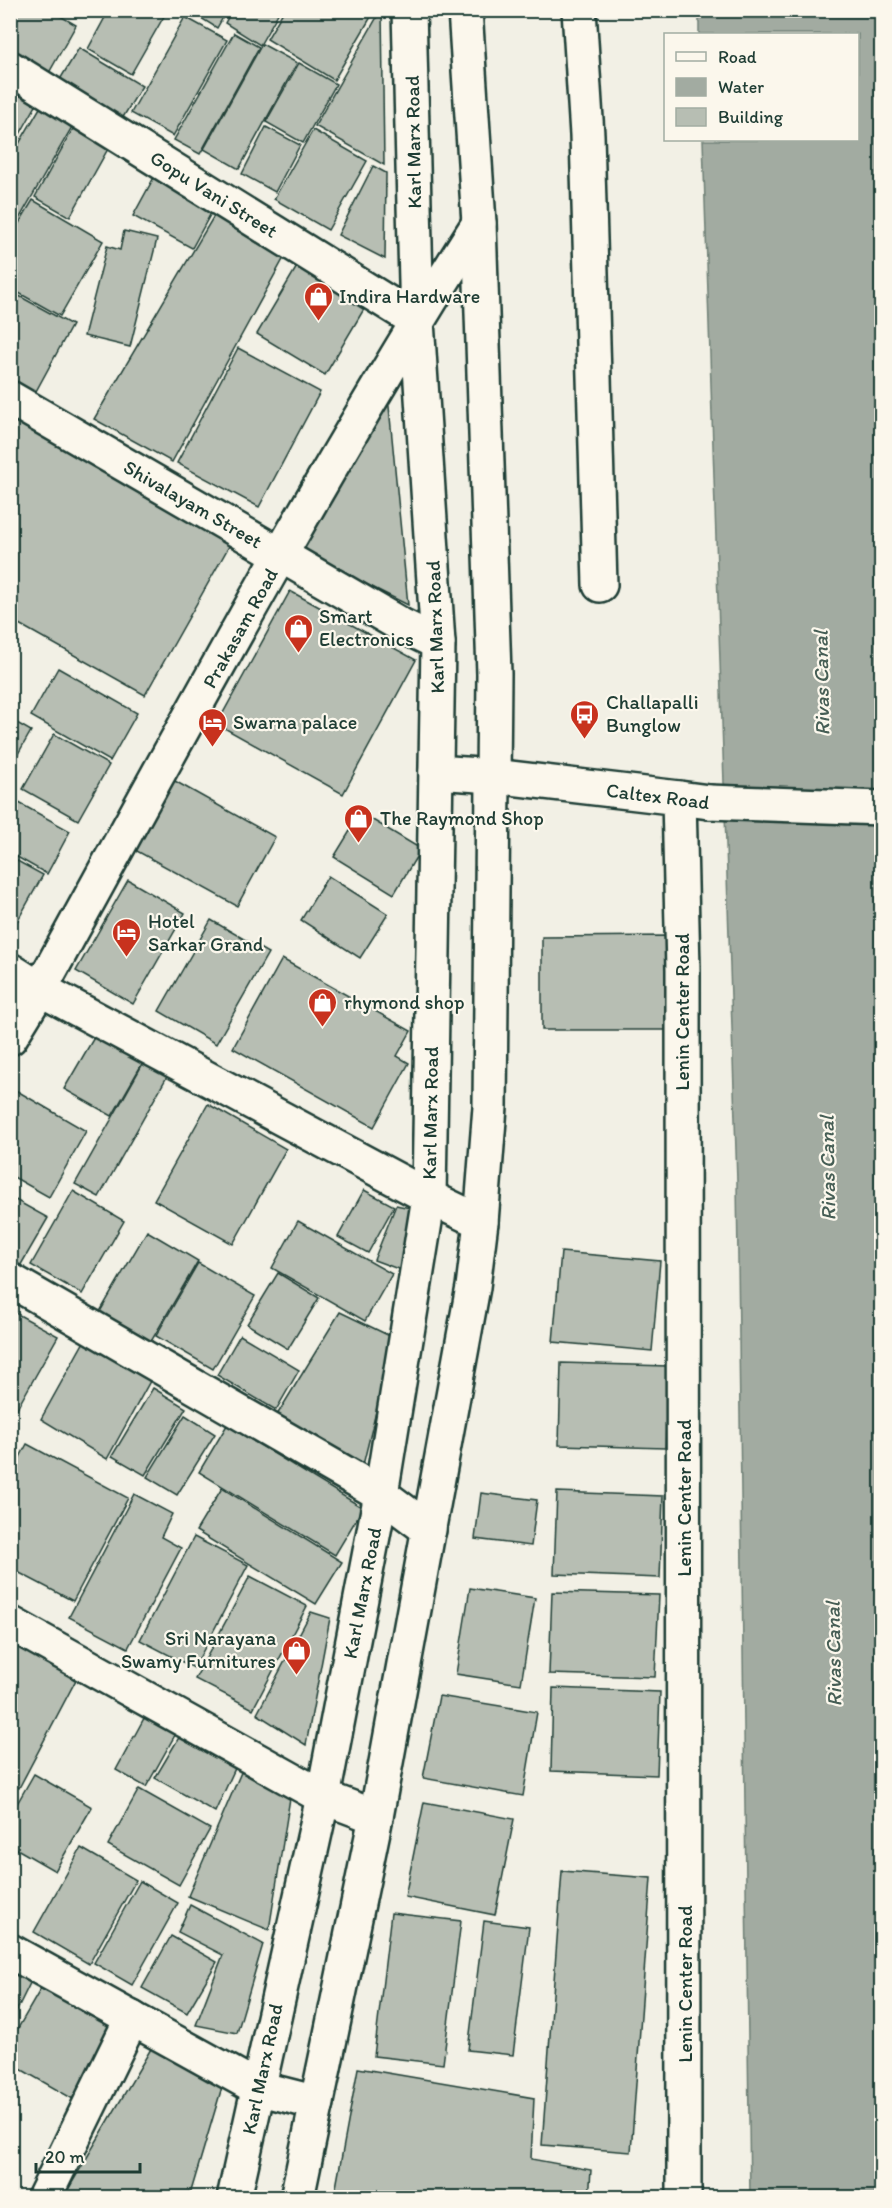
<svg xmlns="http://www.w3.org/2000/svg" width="892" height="2208" font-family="Itim,sans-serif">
  <rect width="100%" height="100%" fill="#f2f0e5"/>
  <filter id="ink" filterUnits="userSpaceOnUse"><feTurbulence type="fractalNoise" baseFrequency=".0167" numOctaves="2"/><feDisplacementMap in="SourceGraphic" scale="12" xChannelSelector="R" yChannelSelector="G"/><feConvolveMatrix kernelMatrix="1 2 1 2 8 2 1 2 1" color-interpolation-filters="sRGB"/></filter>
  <g filter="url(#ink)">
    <path fill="#a2aba1" stroke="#6e7f75" stroke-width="1.5" d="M699 11H881V2197H750L737 1181 703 140H858V34H699Z"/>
    <g fill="#b7beb3" stroke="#1f3d34" stroke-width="1.5">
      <path d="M10 10H50L76 25 46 78 10 58Z"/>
      <path d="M109 10 167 11 131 74 88 49Z"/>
      <path d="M188 10H227L217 28Z"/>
      <path d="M232 10H280L260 45 225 23Z"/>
      <path d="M284 10H375L334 80 267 39Z"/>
      <path d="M381 10H382L384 165 315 126Z"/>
      <path d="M185 17 227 40 173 136 131 113Z"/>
      <path d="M234 33 259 47 200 154 174 140Z"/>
      <path d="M262 44 297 63 239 169 204 149Z"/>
      <path d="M79 48 142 86 119 124 56 86Z"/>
      <path d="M299 63 336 84 303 143 266 122Z"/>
      <path d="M10 86 38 102 10 152Z"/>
      <path d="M41 106 73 125 19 219 10 214V159Z"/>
      <path d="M74 127 109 147 70 217 35 197Z"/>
      <path d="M266 127 300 145 275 192 242 174Z"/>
      <path d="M313 130 367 161 328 230 274 199Z"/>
      <path d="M373 166 386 173 385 259 338 235Z"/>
      <path d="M158 170 217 202 192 248 133 216Z"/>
      <path d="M33 200 103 241 60 316 10 288V238Z"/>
      <path d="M215 214 286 254 172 462 94 419Z"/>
      <path d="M124 231 157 239 130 347 84 336 107 246 120 250Z"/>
      <path d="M302 258 370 299 325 375 257 334Z"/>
      <path d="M10 291 72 325 35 393 10 379Z"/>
      <path d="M238 348 320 392 259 507 177 463Z"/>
      <path d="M388 396 408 605 300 551Z"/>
      <path d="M14 415 233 539 145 695 10 619V421Z"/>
      <path d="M290 591 416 660 343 794 217 724Z"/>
      <path d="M58 668 137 713 110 761 31 716Z"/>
      <path d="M10 719 31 731 10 768Z"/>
      <path d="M54 734 109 765 78 820 23 789Z"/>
      <path d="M173 780 275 837 237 906 135 850Z"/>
      <path d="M10 798 70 831 47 874 10 853Z"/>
      <path d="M361 813 421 849 394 894 334 857Z"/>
      <path d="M10 857 43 875 10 934Z"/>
      <path d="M328 876 388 914 360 958 301 920Z"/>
      <path d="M128 880 185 913 133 1004 76 971Z"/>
      <path d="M211 920 268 953 216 1044 159 1011Z"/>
      <path d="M670 936V1030H542V937Z"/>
      <path d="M282 959 411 1031 397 1056 409 1063 374 1127 233 1048Z"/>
      <path d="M96 1034 143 1062 112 1116 64 1089Z"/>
      <path d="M145 1060 169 1073 99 1197 75 1184Z"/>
      <path d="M12 1088 86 1131 49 1197 10 1175Z"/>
      <path d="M208 1104 286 1149 233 1244 154 1200Z"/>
      <path d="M364 1190 394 1206 368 1253 338 1237Z"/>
      <path d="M73 1191 124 1221 82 1294 31 1265Z"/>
      <path d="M10 1197 48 1218 15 1275 10 1272Z"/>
      <path d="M396 1205 415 1209 401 1270 374 1260Z"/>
      <path d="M298 1221 392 1274 365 1321 272 1268Z"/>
      <path d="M147 1231 198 1261 149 1345 98 1315Z"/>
      <path d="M561 1252 660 1261 652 1351 553 1342Z"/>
      <path d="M198 1263 255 1296 213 1369 156 1336Z"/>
      <path d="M278 1273 319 1298 288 1349 247 1324Z"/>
      <path d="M10 1310 58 1336 10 1421Z"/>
      <path d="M340 1312 394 1338 363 1465 277 1415Z"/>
      <path d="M240 1335 299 1370 276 1410 217 1375Z"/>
      <path d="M86 1338 155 1372 107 1459 41 1419Z"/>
      <path d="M561 1363 668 1366 665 1448 559 1445Z"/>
      <path d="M153 1388 186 1408 145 1475 112 1456Z"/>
      <path d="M185 1415 215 1434 177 1495 147 1477Z"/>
      <path d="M227 1425 363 1508 335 1555 199 1472Z"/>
      <path d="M27 1444 128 1498 73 1601 10 1568V1476Z"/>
      <path d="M222 1488 342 1562 316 1604 196 1531Z"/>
      <path d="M557 1492 663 1496 660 1578 554 1574Z"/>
      <path d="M481 1493 537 1500 531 1546 475 1539Z"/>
      <path d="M134 1494 172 1514 161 1537 181 1548 128 1648 69 1617Z"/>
      <path d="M194 1537 248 1565 194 1668 140 1640Z"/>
      <path d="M250 1576 307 1606 253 1709 195 1679Z"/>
      <path d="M470 1588 535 1598 521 1684 456 1674Z"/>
      <path d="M552 1592 659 1595 655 1677 549 1674Z"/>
      <path d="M311 1612 330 1618 306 1745 257 1714Z"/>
      <path d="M10 1638 79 1674 19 1788 10 1783Z"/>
      <path d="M553 1688 660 1692 657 1775 551 1771Z"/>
      <path d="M439 1696 537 1712 523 1796 423 1778Z"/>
      <path d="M149 1709 180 1726 146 1787 116 1770Z"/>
      <path d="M184 1729 237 1764 215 1812 155 1778Z"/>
      <path d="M242 1770 290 1798 269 1930 188 1896Z"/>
      <path d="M34 1774 92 1807 55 1871 10 1845V1816Z"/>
      <path d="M139 1789 210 1829 179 1885 108 1845Z"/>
      <path d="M424 1802 514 1819 495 1915 405 1897Z"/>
      <path d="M81 1848 136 1880 89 1964 34 1932Z"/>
      <path d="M562 1871 651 1878 631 2152 542 2145Z"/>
      <path d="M140 1881 178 1903 132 1985 94 1963Z"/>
      <path d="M190 1905 263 1944 237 2033 196 2025 223 1955 178 1932Z"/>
      <path d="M391 1913 461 1921 443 2064 374 2056Z"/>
      <path d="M484 1921 529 1927 513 2055 468 2050Z"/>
      <path d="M171 1936 217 1962 187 2013 142 1988Z"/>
      <path d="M10 1961 34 1975 10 2024Z"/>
      <path d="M47 1978 118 2018 73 2099 10 2063V2042Z"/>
      <path d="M152 2047 222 2087 189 2198H63Z"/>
      <path d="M358 2068 534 2098 531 2159 591 2170 589 2198H334Z"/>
    </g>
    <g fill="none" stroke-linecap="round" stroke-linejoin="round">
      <defs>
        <g id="minor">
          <path d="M579 10 587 135 600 585"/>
          <path d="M10 68 417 321"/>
          <path d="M10 398 401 625 438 643"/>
          <path d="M493 776 679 798 683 970 684 2198"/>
          <path d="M709 802 882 808"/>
          <path d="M10 970 40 989 429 1197 481 1222"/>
          <path d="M10 1038 40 989C182 731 321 471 479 223"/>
          <path d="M10 1280 381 1494 429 1530"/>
          <path d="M10 1623 323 1797 376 1817"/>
          <path d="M10 1951 258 2088 317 2103"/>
          <path d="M44 2198 132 2018"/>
        </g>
        <g id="major">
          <path d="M436 772 493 776"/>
          <path d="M679 798 709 802"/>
          <path d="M234 2198 323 1797 381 1494 429 1197 438 643 417 321 409 10"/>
          <path d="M297 2198 376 1817 473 1287 481 1222 490 1107 494 674 479 223 465 10"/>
        </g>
      </defs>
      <use href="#minor" stroke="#1f3d34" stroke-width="38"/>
      <use href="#major" stroke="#1f3d34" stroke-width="38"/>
      <use href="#minor" stroke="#fbf7ec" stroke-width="33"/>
      <use href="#major" stroke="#fbf7ec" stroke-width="33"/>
    </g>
  </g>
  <defs>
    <symbol id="shop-pin" viewBox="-11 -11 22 30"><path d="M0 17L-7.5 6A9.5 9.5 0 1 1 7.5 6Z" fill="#c8321e" stroke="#fbf7ec"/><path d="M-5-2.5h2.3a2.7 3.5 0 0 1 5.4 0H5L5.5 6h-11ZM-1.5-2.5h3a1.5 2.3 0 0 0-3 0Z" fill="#fff"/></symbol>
    <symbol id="bus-pin" viewBox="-11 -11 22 30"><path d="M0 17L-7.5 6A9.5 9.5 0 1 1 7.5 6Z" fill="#c8321e" stroke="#fbf7ec"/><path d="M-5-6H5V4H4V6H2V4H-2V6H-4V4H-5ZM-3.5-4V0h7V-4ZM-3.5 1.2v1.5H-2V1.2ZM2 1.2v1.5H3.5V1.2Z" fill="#fff"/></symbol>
    <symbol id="hotel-pin" viewBox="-11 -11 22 30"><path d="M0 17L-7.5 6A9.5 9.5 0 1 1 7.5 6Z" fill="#c8321e" stroke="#fbf7ec"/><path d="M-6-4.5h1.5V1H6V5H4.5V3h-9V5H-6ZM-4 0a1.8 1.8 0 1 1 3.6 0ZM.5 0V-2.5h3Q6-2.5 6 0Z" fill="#fff"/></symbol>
  </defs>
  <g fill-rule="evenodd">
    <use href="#shop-pin" x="302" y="280" width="33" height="45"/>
    <use href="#shop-pin" x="282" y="612" width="33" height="45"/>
    <use href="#bus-pin" x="568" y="698" width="33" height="45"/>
    <use href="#hotel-pin" x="196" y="706" width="33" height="45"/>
    <use href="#shop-pin" x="342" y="802" width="33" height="45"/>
    <use href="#hotel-pin" x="110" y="916" width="33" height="45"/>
    <use href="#shop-pin" x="306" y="986" width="33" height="45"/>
    <use href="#shop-pin" x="280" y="1634" width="33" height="45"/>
  </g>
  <g text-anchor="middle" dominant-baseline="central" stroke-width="4.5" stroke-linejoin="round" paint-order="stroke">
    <g font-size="20" fill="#1f3d34" stroke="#fbf7ec">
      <text transform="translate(413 142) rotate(-91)">Karl Marx Road</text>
      <text transform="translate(214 194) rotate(32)">Gopu Vani Street</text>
      <text transform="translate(193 504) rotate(30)">Shivalayam Street</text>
      <text transform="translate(435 627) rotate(-92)">Karl Marx Road</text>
      <text transform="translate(240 628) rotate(-61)">Prakasam Road</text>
      <text transform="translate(658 796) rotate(7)">Caltex Road</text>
      <text transform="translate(682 1012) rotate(-90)">Lenin Center Road</text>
      <text transform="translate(430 1113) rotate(-89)">Karl Marx Road</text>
      <text transform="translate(684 1498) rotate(-90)">Lenin Center Road</text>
      <text transform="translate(362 1593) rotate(-79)">Karl Marx Road</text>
      <text transform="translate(685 1984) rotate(-90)">Lenin Center Road</text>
      <text transform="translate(262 2069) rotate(-78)">Karl Marx Road</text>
    </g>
    <g font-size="20" fill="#1f3d34" stroke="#fbf7ec" text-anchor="start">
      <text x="339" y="296">Indira Hardware</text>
      <text x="319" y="616">Smart<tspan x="319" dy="23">Electronics</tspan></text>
      <text x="606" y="702">Challapalli<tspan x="606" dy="23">Bunglow</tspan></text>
      <text x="233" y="722">Swarna palace</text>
      <text x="380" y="818">The Raymond Shop</text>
      <text x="148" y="921">Hotel<tspan x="148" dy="23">Sarkar Grand</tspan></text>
      <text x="344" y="1002">rhymond shop</text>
      <text x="276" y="1638" text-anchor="end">Sri Narayana<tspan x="276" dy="23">Swamy Furnitures</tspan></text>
    </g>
    <g font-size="21" font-style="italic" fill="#465e55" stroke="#fbf7ec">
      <text transform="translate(821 683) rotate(-91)">Rivas Canal</text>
      <text transform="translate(827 1168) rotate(-91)">Rivas Canal</text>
      <text transform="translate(833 1654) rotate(-91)">Rivas Canal</text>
    </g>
  </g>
  <rect width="892" height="2208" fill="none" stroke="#fbf7ec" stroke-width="36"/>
  <rect x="18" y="18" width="856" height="2172" fill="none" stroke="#1f3d34" stroke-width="2" filter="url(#ink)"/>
  <rect x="664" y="33" width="195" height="108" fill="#fbf7ec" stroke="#a3ada2" stroke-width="1.5"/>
  <rect x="676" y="52" width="30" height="9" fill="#fbf7ec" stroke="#a3ada2" stroke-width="1.5"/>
  <text x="718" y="63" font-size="18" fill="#1f3d34">Road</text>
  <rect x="676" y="78" width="30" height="18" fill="#a2aba1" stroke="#a3ada2" stroke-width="1.5"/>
  <text x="718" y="93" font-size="18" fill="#1f3d34">Water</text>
  <rect x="676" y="108" width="30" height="18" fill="#b7beb3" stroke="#a3ada2" stroke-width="1.5"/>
  <text x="718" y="123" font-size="18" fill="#1f3d34">Building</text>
  <path d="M36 2163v9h104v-9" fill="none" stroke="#1f3d34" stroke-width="3"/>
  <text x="45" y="2163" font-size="18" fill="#1f3d34" stroke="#fbf7ec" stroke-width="4.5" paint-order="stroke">20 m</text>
</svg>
